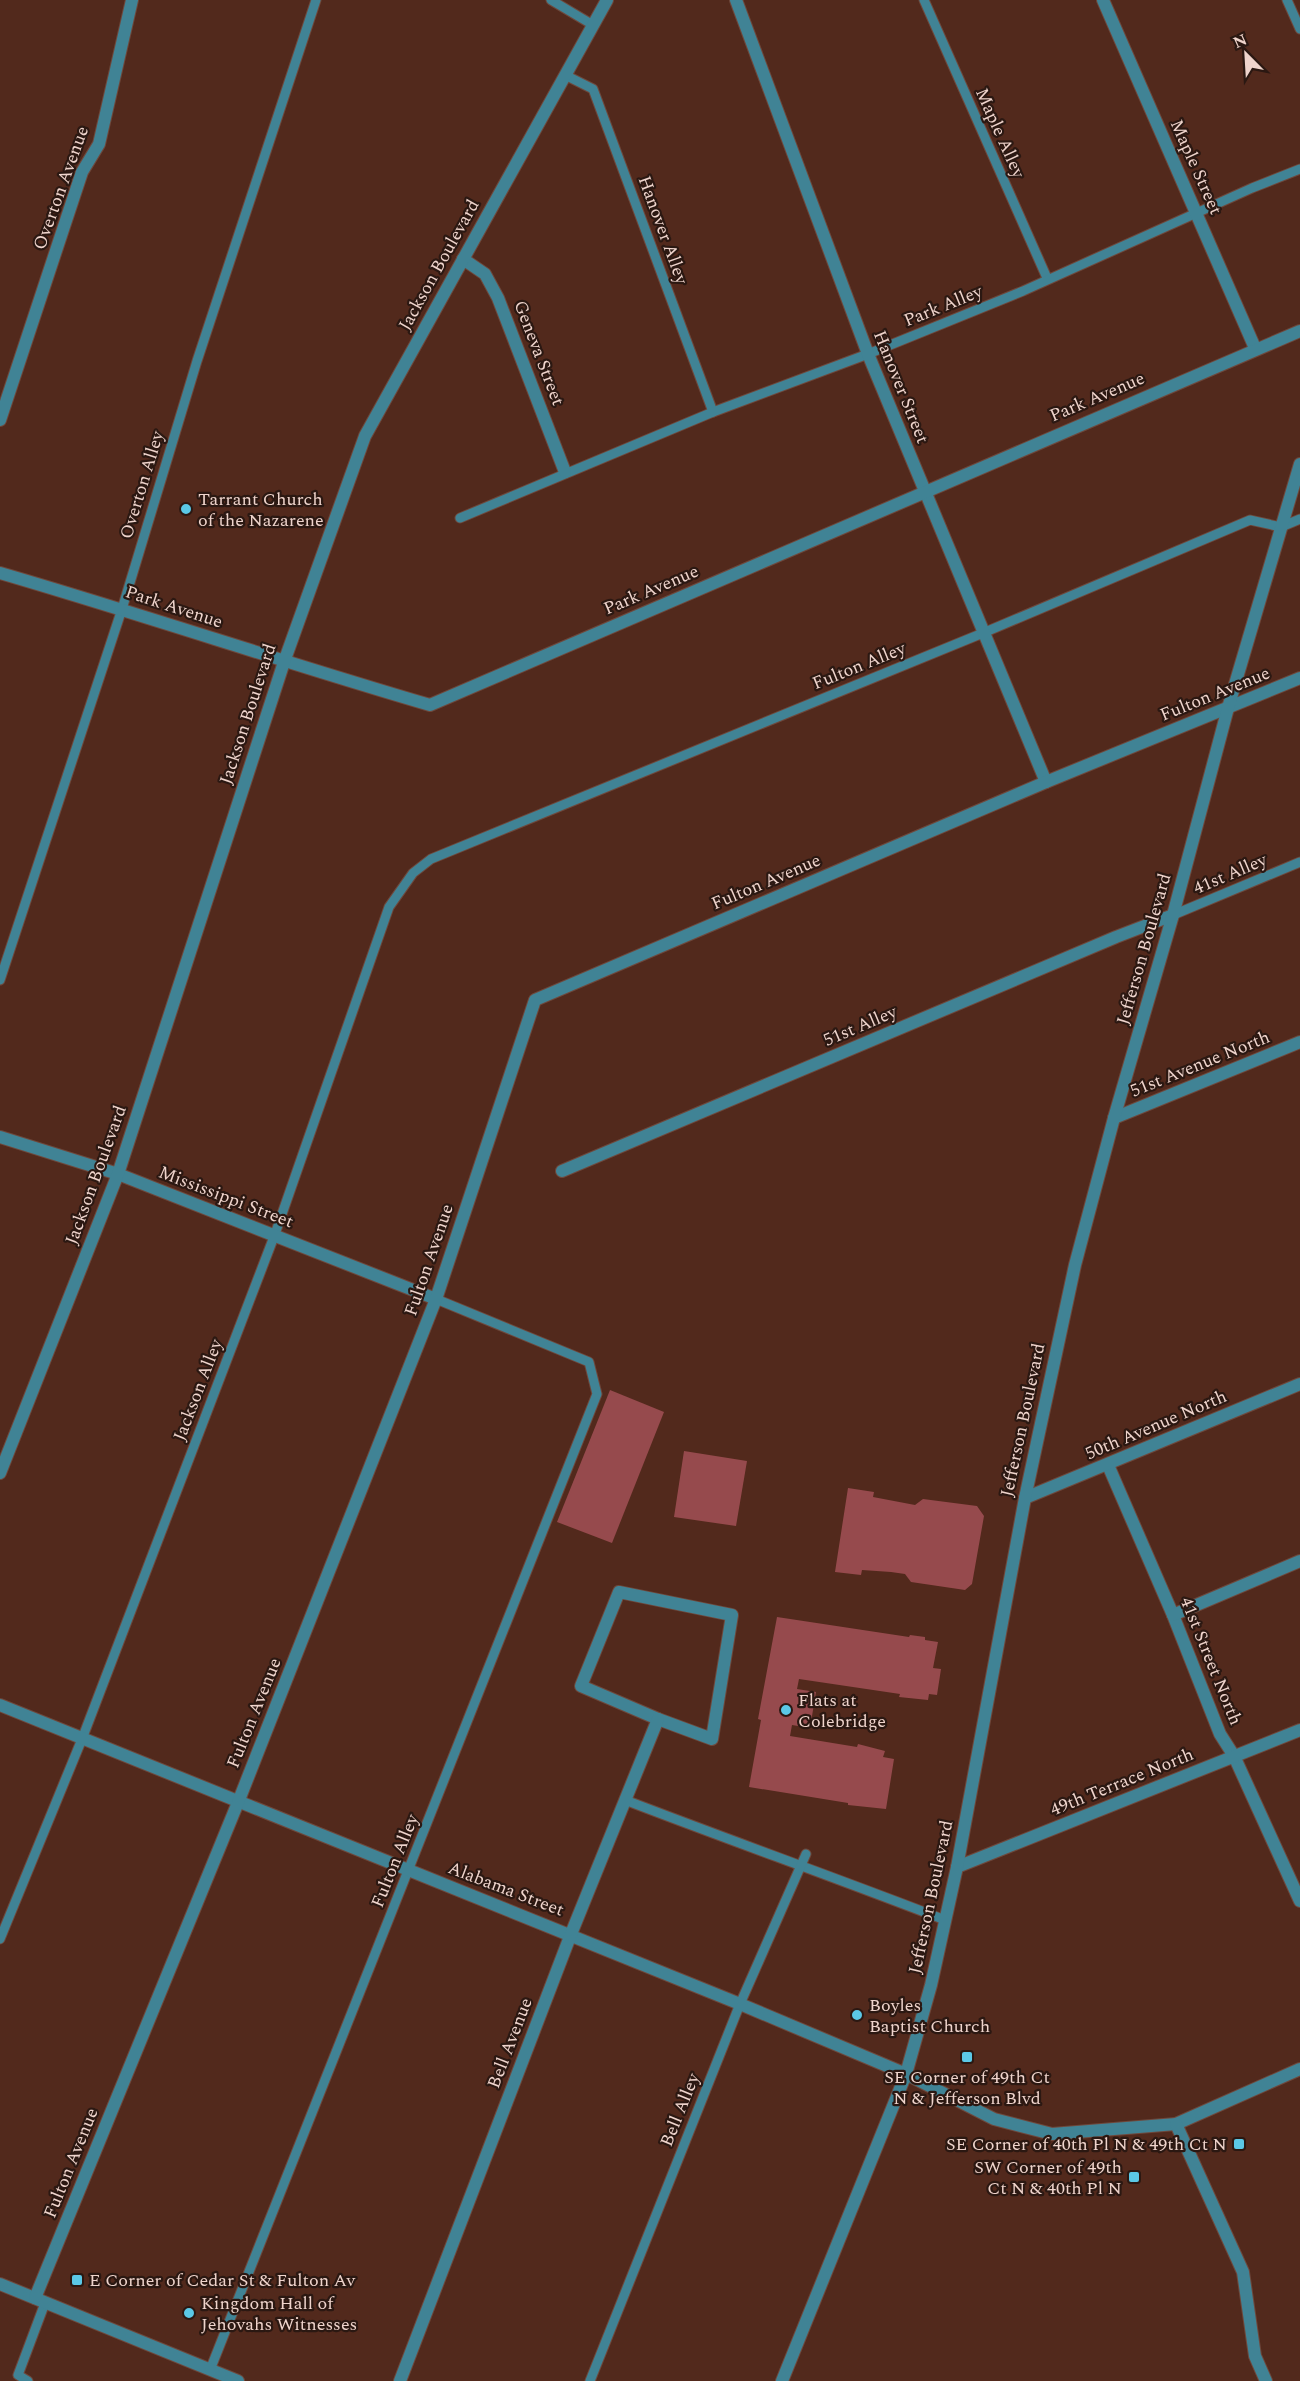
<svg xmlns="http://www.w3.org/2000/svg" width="1300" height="2381" font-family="Spectral,serif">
  <rect width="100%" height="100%" fill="#52291c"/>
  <g fill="#964a4d">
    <path d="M610 1390 664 1412 612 1543 557 1522Z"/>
    <path d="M684 1451 747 1461 736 1526 674 1517Z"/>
    <path d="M848 1488 874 1492 873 1497 915 1505 923 1499 977 1506 984 1516 972 1584 965 1590 911 1582 905 1574 891 1572 862 1570 861 1575 835 1572Z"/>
    <path d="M777 1617 909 1637 910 1635 925 1637V1640L938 1642 933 1668 941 1669 937 1695 929 1694 928 1700 899 1697 900 1694 799 1679 797 1689 816 1692 810 1728 792 1725 790 1736 857 1747 858 1744 885 1751 883 1757 894 1759 886 1809 848 1805V1803L749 1787 761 1720 758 1719Z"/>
  </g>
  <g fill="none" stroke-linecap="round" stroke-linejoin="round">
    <defs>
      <g id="service">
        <path d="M551 0 593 25"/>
        <path d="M924 0 1047 278"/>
        <path d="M1287 0 1300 29"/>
        <path d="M565 75 593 89 713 412"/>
        <path d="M460 518 713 412 868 354 1023 291 1252 188 1300 169"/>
        <path d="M1173 915 1300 862"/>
        <path d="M0 980 122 609 197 361 316 0"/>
        <path d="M625 1800C732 1841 839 1879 945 1920"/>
        <path d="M0 1939 82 1739 275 1234 389 907 413 873 431 859 983 633 1250 520 1281 527 1300 519"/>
        <path d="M210 2370 597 1394 589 1362 436 1299"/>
        <path d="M28 2381 18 2375 45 2303"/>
        <path d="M590 2381 740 2004 806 1854"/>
      </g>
      <g id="minor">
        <path d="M736 0 868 354 1046 782"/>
        <path d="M1103 0 1255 348"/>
        <path d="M463 259 485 274 498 298 565 472"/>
        <path d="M0 420 82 172 99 144 132 0"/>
        <path d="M0 573C144 615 286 663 430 705L1300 331"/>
        <path d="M1114 1118 1300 1042"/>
        <path d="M0 1137 118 1174 436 1299"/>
        <path d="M562 1171 1116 937 1173 915"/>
        <path d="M1108 1465 1173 1615 1220 1734 1234 1756 1300 1901"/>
        <path d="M1025 1498 1300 1384"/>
        <path d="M619 1592 732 1615 712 1739 658 1719 581 1686Z"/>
        <path d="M1173 1615 1300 1561"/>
        <path d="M0 1705 740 2004 906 2074 994 2119 1052 2134 1176 2124 1300 2069"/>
        <path d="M957 1867 1300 1730"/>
        <path d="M1176 2124 1243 2272 1255 2356 1266 2381"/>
        <path d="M0 2284 238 2381"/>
        <path d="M35 2298 239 1800 436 1299 535 1000 1046 782 1300 678"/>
        <path d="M400 2381 571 1934 658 1719"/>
        <path d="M782 2381 906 2074 931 1985 957 1867 1025 1498 1075 1265 1114 1118 1173 915 1228 708 1300 464"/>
      </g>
      <path id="tertiary" d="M0 1473 118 1174 284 662 365 436 607 0"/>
    </defs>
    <use href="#service" stroke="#6e483c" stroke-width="11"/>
    <use href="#minor" stroke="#6e483c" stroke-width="14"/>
    <use href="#tertiary" stroke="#6e483c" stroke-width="14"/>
    <use href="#service" stroke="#408395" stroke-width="9"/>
    <use href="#minor" stroke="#408395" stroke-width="12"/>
    <use href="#tertiary" stroke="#408395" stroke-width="12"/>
  </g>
  <g fill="#5bc8e6" stroke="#2b1812" stroke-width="2">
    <circle cx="186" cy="509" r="6"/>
    <circle cx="786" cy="1710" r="6"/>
    <circle cx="857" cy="2015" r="6"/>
    <rect x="961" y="2051" width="12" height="12" rx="3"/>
    <rect x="1233" y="2138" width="12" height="12" rx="3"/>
    <rect x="1128" y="2171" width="12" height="12" rx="3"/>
    <rect x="71" y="2274" width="12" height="12" rx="3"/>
    <circle cx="189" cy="2313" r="6"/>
  </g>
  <g text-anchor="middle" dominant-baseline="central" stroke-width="4.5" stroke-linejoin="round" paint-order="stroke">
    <g font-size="18" fill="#efd4cc" stroke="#2b1812">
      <text transform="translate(1000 133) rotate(66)">Maple Alley</text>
      <text transform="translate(1196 167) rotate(66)">Maple Street</text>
      <text transform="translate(61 188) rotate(-70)">Overton Avenue</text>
      <text transform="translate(663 230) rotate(70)">Hanover Alley</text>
      <text transform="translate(439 265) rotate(-61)">Jackson Boulevard</text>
      <text transform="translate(943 306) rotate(-22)">Park Alley</text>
      <text transform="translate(539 353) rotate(69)">Geneva Street</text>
      <text transform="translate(901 387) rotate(68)">Hanover Street</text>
      <text transform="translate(1097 397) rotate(-23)">Park Avenue</text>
      <text transform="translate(142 485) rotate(-73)">Overton Alley</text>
      <text transform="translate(651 590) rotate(-23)">Park Avenue</text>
      <text transform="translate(174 607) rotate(18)">Park Avenue</text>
      <text transform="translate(859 666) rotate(-22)">Fulton Alley</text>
      <text transform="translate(1215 694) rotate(-22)">Fulton Avenue</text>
      <text transform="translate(248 714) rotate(-72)">Jackson Boulevard</text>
      <text transform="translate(1230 874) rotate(-23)">41st Alley</text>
      <text transform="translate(766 882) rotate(-23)">Fulton Avenue</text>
      <text transform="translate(1144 949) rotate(-74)">Jefferson Boulevard</text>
      <text transform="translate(860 1026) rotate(-23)">51st Alley</text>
      <text transform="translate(1200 1064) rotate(-22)">51st Avenue North</text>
      <text transform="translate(96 1175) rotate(-70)">Jackson Boulevard</text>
      <text transform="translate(226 1197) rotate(21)">Mississippi Street</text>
      <text transform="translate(429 1260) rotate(-71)">Fulton Avenue</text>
      <text transform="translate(198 1390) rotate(-69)">Jackson Alley</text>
      <text transform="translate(1023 1420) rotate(-78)">Jefferson Boulevard</text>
      <text transform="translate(1156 1425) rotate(-23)">50th Avenue North</text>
      <text transform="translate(1211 1661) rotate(68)">41st Street North</text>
      <text transform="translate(254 1713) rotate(-68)">Fulton Avenue</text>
      <text transform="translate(1122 1782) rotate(-22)">49th Terrace North</text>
      <text transform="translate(395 1861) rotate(-68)">Fulton Alley</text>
      <text transform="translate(506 1889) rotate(21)">Alabama Street</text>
      <text transform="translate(931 1897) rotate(-78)">Jefferson Boulevard</text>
      <text transform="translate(510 2043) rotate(-69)">Bell Avenue</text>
      <text transform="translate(680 2110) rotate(-68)">Bell Alley</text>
      <text transform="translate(71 2163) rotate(-68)">Fulton Avenue</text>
    </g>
    <g font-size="18" fill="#efd4cc" stroke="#2b1812" text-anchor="start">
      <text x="198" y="499">Tarrant Church<tspan x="198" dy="21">of the Nazarene</tspan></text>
      <text x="798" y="1700">Flats at<tspan x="798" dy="21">Colebridge</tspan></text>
      <text x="869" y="2005">Boyles<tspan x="869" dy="21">Baptist Church</tspan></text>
      <text x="967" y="2077" text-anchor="middle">SE Corner of 49th Ct<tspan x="967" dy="21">N &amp; Jefferson Blvd</tspan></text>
      <text x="1227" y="2144" text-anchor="end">SE Corner of 40th Pl N &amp; 49th Ct N</text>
      <text x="1122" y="2167" text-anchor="end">SW Corner of 49th<tspan x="1122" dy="21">Ct N &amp; 40th Pl N</tspan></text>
      <text x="89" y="2280">E Corner of Cedar St &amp; Fulton Av</text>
      <text x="201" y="2303">Kingdom Hall of<tspan x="201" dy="21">Jehovahs Witnesses</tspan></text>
    </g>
  </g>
  <g transform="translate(1246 54) rotate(336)" stroke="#2b1812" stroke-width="4.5" paint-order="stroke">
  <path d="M0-4.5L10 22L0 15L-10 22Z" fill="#efd4cc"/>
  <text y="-9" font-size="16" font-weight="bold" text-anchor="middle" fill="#efd4cc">N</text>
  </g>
</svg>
